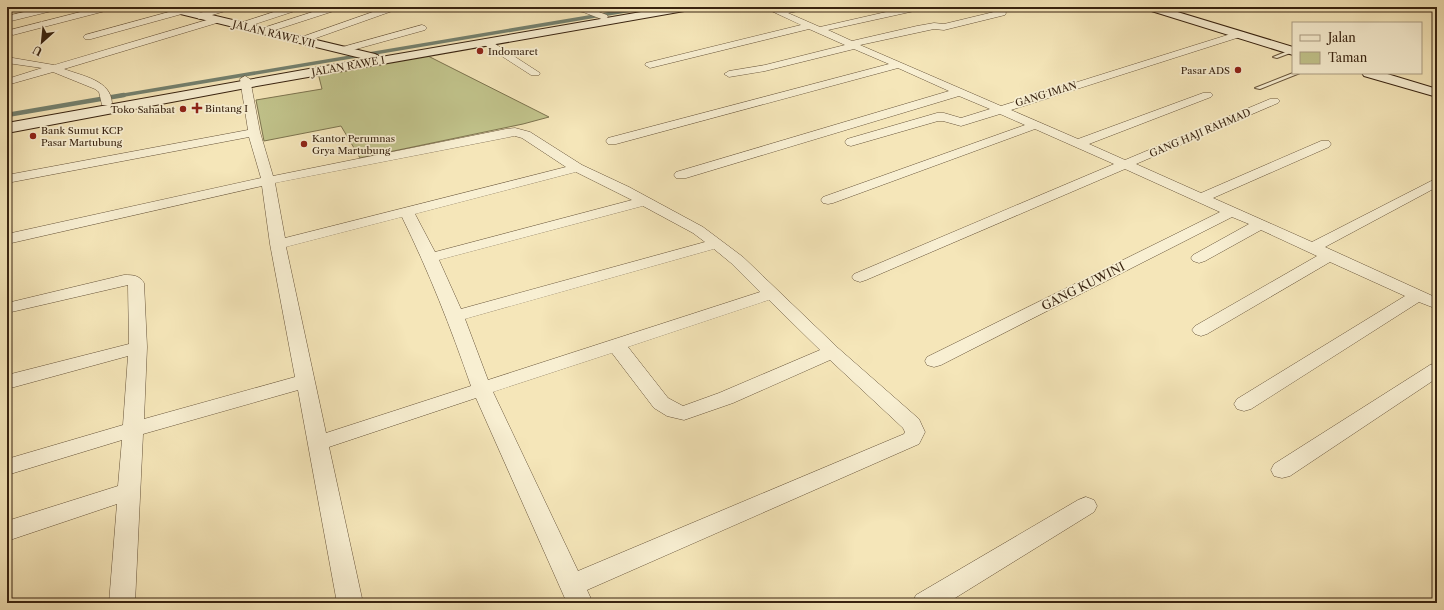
<svg xmlns="http://www.w3.org/2000/svg" width="1444" height="610" font-family="'Libre Caslon Text',serif">
  <rect width="100%" height="100%" fill="#f5e6b9"/>
  <filter id="stains"><feTurbulence type="fractalNoise" baseFrequency=".005" numOctaves="4"/><feColorMatrix values="0 0 0 0 .2 0 0 0 0 .09 0 0 0 0 .02 0 0 0 .5 -.17"/></filter>
  <radialGradient id="worn" r=".72"><stop offset=".6" stop-color="#630" stop-opacity="0"/><stop offset="1" stop-color="#630" stop-opacity=".3"/></radialGradient>
  <path fill="#c1c38b" stroke="#7c734e" d="M428 56 549 117 523 124 360 158 341 126 264 141 256 100 322 89 318 73Z"/>
  <g fill="none" stroke-linecap="round" stroke-linejoin="round">
    <path stroke="#74816f" stroke-width="3.5" d="M118 96 649 7"/>
    <path stroke="#74816f" stroke-width="4.5" d="M7 115 124 95"/>
    <defs>
      <g id="lane">
        <path d="M1293 49V52L1277 58 1273 57Z"/>
        <path d="M1293 73H1300L1260 89 1255 88Z"/>
      </g>
      <g id="street">
        <path d="M46 7H61L60 9 7 22V16Z"/>
        <path d="M100 7H114L113 9 13 35 8 32 10 30Z"/>
        <path d="M187 7H201L200 9 91 39H85L83 37 85 35Z"/>
        <path d="M220 7H233L232 9 199 19 195 16 196 14Z"/>
        <path d="M289 7H302L301 9 243 28 240 29 235 26 237 24Z"/>
        <path d="M328 7H341L340 9 266 33H260L258 31 260 29Z"/>
        <path d="M387 7H399L398 9 305 42H299L297 40 299 38Z"/>
        <path d="M563 7H585L607 15 608 17 604 20 583 12 564 9Z"/>
        <path d="M763 7C769 7 776 9 782 9 791 8 800 7 810 7L809 9 788 13 820 27 908 7H923L919 10 828 30 852 41 917 26 934 23 944 24 1002 10 1005 11 1006 13 1005 15 944 30 934 29 860 45 1001 106 1237 32H1243L1245 34 1243 36 1011 110 1078 139 1203 93H1211L1213 95 1211 97 1089 144 1125 160 1270 99H1278L1280 101 1278 103 1136 164 1201 193 1321 141H1329L1331 144 1329 147 1213 198 1312 242 1437 178V187L1325 247 1437 298V309L1419 302 1251 409 1244 411 1237 409 1234 404 1237 399 1405 296 1330 262 1207 334 1201 336 1195 334 1192 330 1195 326 1317 256 1261 230 1205 261 1199 263 1193 261 1191 258 1193 255 1249 224 1232 217 941 365 934 367 927 365 925 361 927 357 1220 212 1125 169 866 280 860 282 854 280 852 277 854 274 1114 164 1035 129 833 203 828 204 823 203 821 200 823 197 1025 125 1000 114 961 126 943 121H938L851 146 847 145 845 142 847 139 937 113H944L961 118 990 109 959 96 686 178H676L674 175 676 172 949 91 898 68 616 144H608L606 141 608 138 889 64 854 49 765 71 729 77 724 74 729 71 765 65 845 45 809 29 650 68 645 65 646 63 801 25Z"/>
        <path d="M217 17 220 18 221 20 220 22 64 69C82 76 111 80 112 103L110 105H102L99 92 95 89 53 72 7 85V79L42 68 7 63V57L54 65Z"/>
        <path d="M422 25 425 26 427 28 425 30 342 53 337 50 339 48Z"/>
        <path d="M486 39 489 40 540 73 539 75H531L483 44 481 42 483 40Z"/>
        <path d="M245 76 250 79 260 132 273 176 506 129 515 128 530 132 582 165 629 187 703 227 743 257 838 348 919 419 925 432 919 444 587 590 593 603H567L476 398 329 447 363 603H337L298 390 143 434 135 603H109L117 504 7 541V521L118 486 122 440 7 475V459L123 425 128 356 7 389V375L129 344 128 285 7 313V303L124 275C133 275 139 275 144 283L147 347 144 419 295 377 270 244 262 186 7 244V234L261 178 249 137 7 183V175L248 130 240 79ZM515 136 522 138 566 167 285 238 275 183ZM576 172 632 200 435 252 415 214ZM643 206 693 233 705 242 461 309 439 260ZM402 217C429 272 451 328 471 386L326 433 286 247ZM714 249 731 263 760 292 488 380 465 319ZM769 300 820 350 719 393 683 406 668 398 628 347ZM612 353 654 408 667 416 684 420 733 403 830 360 903 428 905 432 904 434 578 571 493 392Z"/>
        <path d="M1437 363V378L1290 476 1282 478 1274 476 1271 470 1274 464 1430 365Z"/>
        <path d="M1086 497 1094 500 1097 506 1094 512 947 603H912L916 595 1078 500Z"/>
      </g>
      <g id="secondary">
        <path d="M158 7H178L375 54 381 57 670 7H696L690 10 246 88 7 133V123L365 59 160 9Z"/>
        <path d="M1143 7H1161L1293 47V55L1145 9Z"/>
        <path d="M1362 73H1384L1437 89V97L1364 76Z"/>
      </g>
    </defs>
    <use href="#lane" stroke="#67543a" stroke-width="2"/>
    <use href="#street" stroke="#67543a" stroke-width="1"/>
    <use href="#secondary" stroke="#382310" stroke-width="2"/>
    <use href="#lane" fill="#f8efd2" fill-rule="evenodd"/>
    <use href="#street" fill="#f8efd2" fill-rule="evenodd"/>
    <use href="#secondary" fill="#f8efd2" fill-rule="evenodd"/>
  </g>
  <g fill="#8f2418" stroke="#f8efd2" stroke-width="1.5">
    <circle cx="480" cy="51" r="4"/>
    <circle cx="1238" cy="70" r="4"/>
    <path d="M195 102h4v4h4v4h-4v4h-4v-4h-4v-4h4z"/>
    <circle cx="183" cy="109" r="4"/>
    <circle cx="33" cy="136" r="4"/>
    <circle cx="304" cy="144" r="4"/>
  </g>
  <g text-anchor="middle" dominant-baseline="central" stroke-width="3.5" stroke-linejoin="round" paint-order="stroke">
    <g font-size="10" fill="#382310" stroke="#f8efd2">
      <text transform="translate(274 34) rotate(14)">JALAN RAWE VII</text>
      <text transform="translate(348 66) rotate(-10)">JALAN RAWE I</text>
      <text transform="translate(1046 94) rotate(-17)">GANG IMAN</text>
      <text transform="translate(1200 133) rotate(-23)">GANG HAJI RAHMAD</text>
    </g>
    <g font-size="10" fill="#382310" stroke="#f8efd2" text-anchor="start">
      <text x="488" y="51">Indomaret</text>
      <text x="1230" y="70" text-anchor="end">Pasar ADS</text>
      <text x="205" y="108">Bintang I</text>
      <text x="175" y="109" text-anchor="end">Toko Sahabat</text>
      <text x="41" y="130">Bank Sumut KCP<tspan x="41" dy="12">Pasar Martubung</tspan></text>
      <text x="312" y="138">Kantor Perumnas<tspan x="312" dy="12">Grya Martubung</tspan></text>
    </g>
    <g font-size="12" fill="#382310" stroke="#f8efd2">
      <text transform="translate(1083 286) rotate(-27)">GANG KUWINI</text>
    </g>
  </g>
  <rect width="1444" height="610" fill="none" stroke="#f5e6b9" stroke-width="24"/>
  <rect x="8" y="8" width="1428" height="594" fill="none" stroke="#382310" stroke-width="2"/>
  <rect x="12" y="12" width="1420" height="586" fill="none" stroke="#382310"/>
  <rect x="1292" y="22" width="130" height="52" fill="#f8efd2" stroke="#ab9d84"/>
  <rect x="1300" y="35" width="20" height="6" fill="#f8efd2" stroke="#ab9d84"/>
  <text x="1328" y="42" font-size="12" fill="#382310">Jalan</text>
  <rect x="1300" y="52" width="20" height="12" fill="#c1c38b" stroke="#ab9d84"/>
  <text x="1328" y="62" font-size="12" fill="#382310">Taman</text>
  <g transform="translate(42 42) rotate(207)" stroke="#f8efd2" stroke-width="3" paint-order="stroke">
  <path d="M0-3L7 15L0 10L-7 15Z" fill="#382310"/>
  <text y="-6" font-size="11" font-weight="bold" text-anchor="middle" fill="#382310">U</text>
  </g>
  <rect width="100%" height="100%" filter="url(#stains)"/>
  <rect width="100%" height="100%" fill="url(#worn)"/>
</svg>
